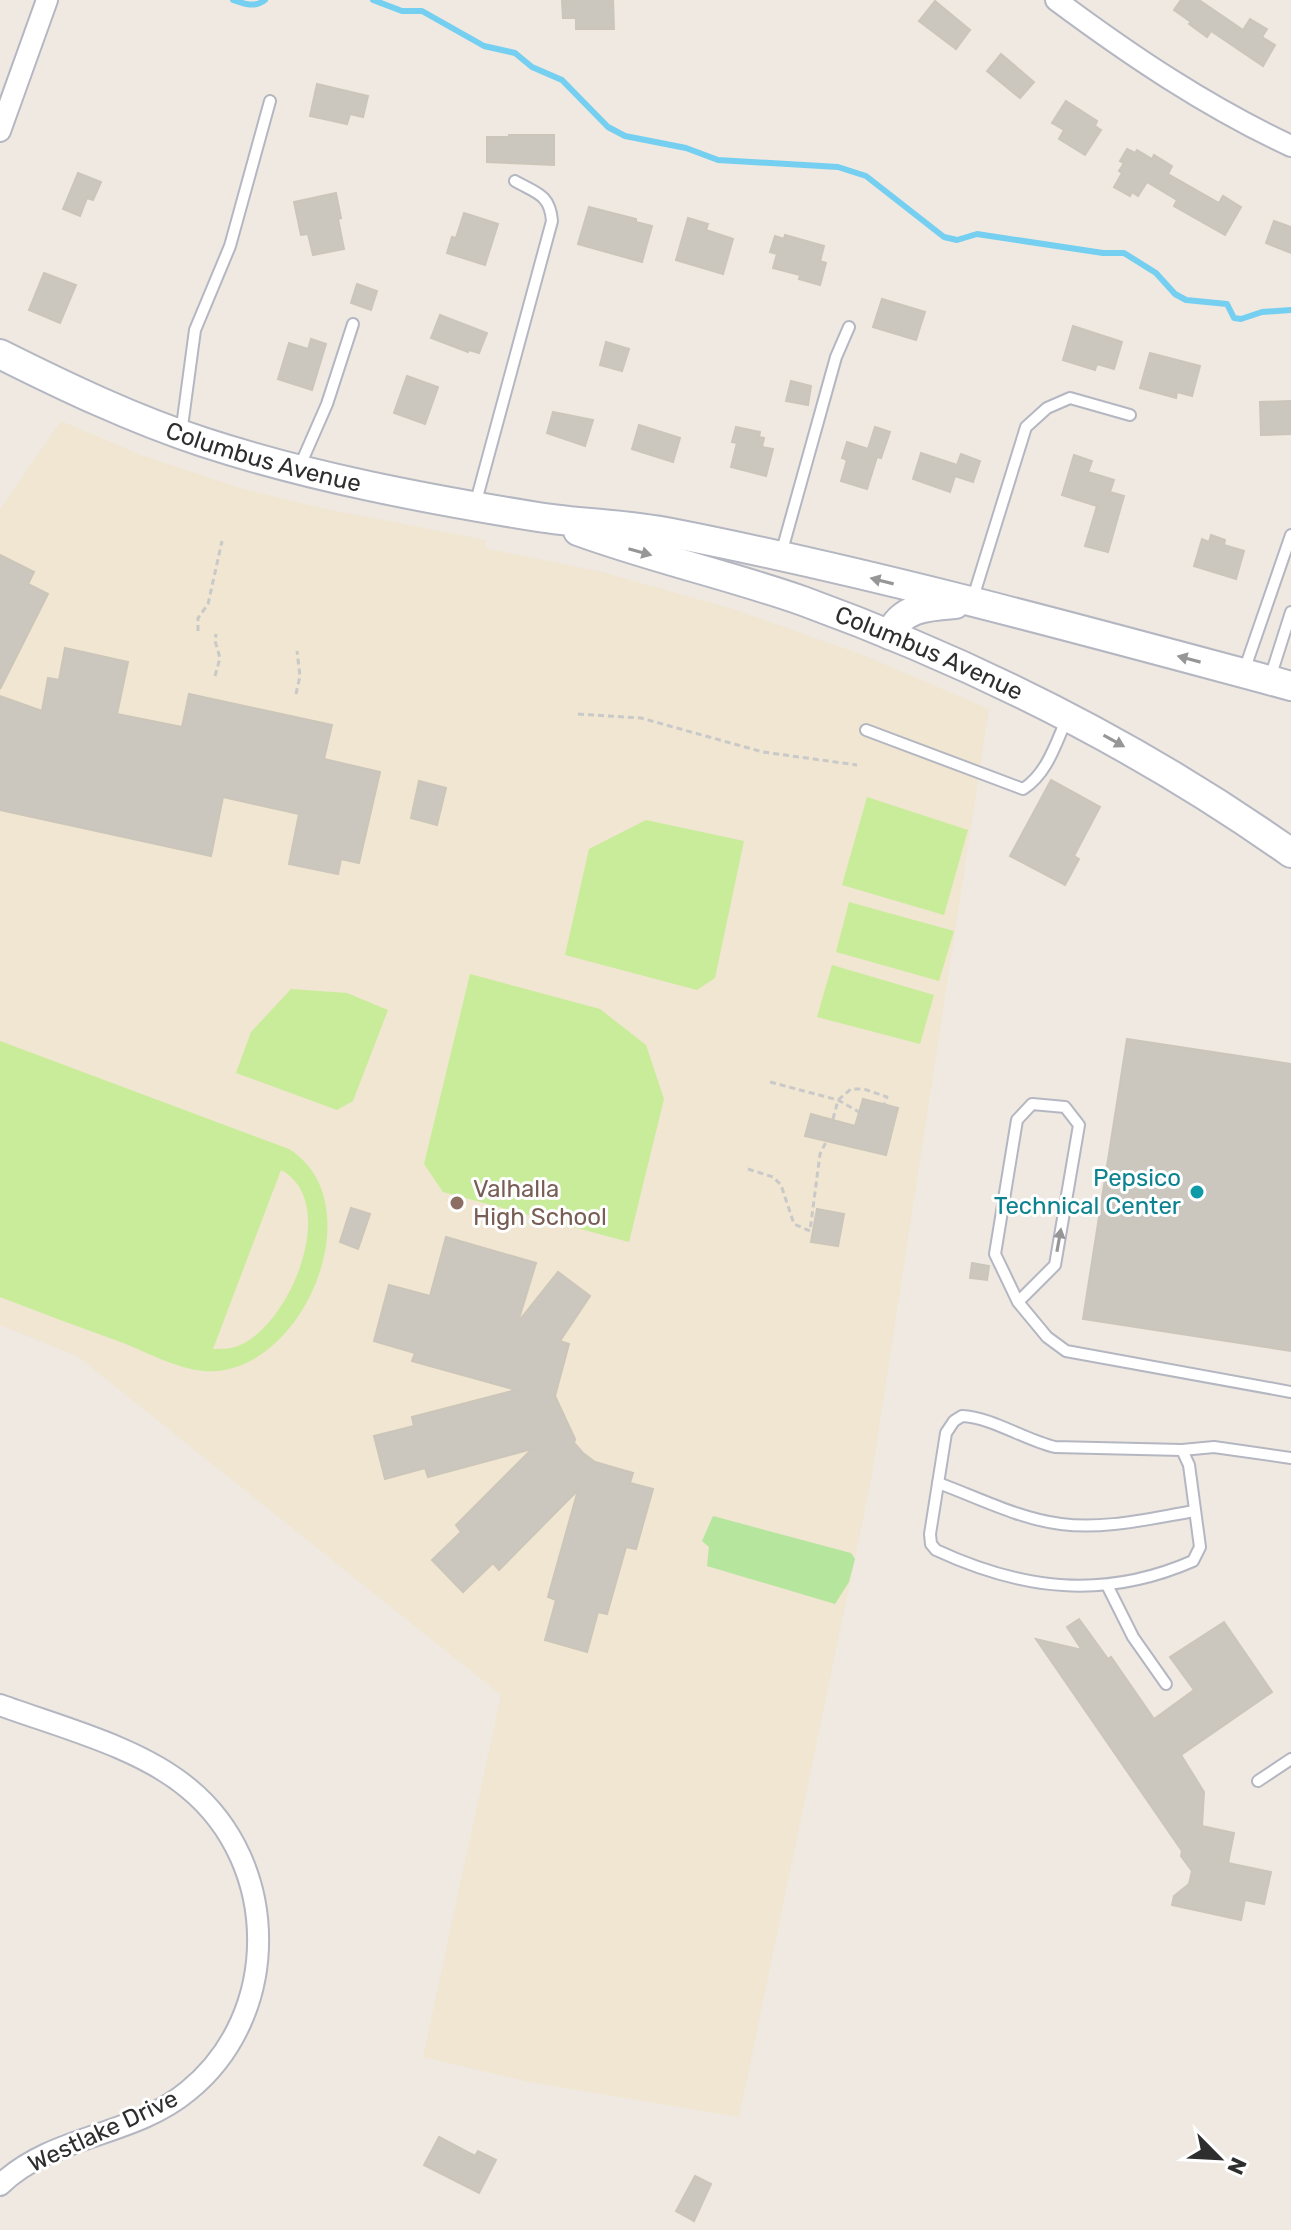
<svg xmlns="http://www.w3.org/2000/svg" width="1291" height="2230" font-family="Rubik,sans-serif">
  <rect width="100%" height="100%" fill="#efe9e1"/>
  <path fill="#f0e6d1" d="M61 421 141 455 240 488 321 508 486 540 485 548 602 572 733 609 863 655 989 709 871 1481 739 2117 525 2081 423 2057 501 1695 77 1356 0 1325V509Z"/>
  <path fill="#b6e59e" d="M713 1516 851 1553 855 1559 849 1582 835 1604 707 1566 709 1547 702 1541Z"/>
  <g fill="#c9ec9a" fill-rule="evenodd">
    <path d="M867 797 968 830 944 915 842 885Z"/>
    <path d="M646 820 744 841 715 978 697 990 565 955 589 849Z"/>
    <path d="M849 902 954 931 939 981 836 952Z"/>
    <path d="M832 965 934 995 920 1044 817 1017Z"/>
    <path d="M470 974 600 1009 646 1045 664 1099 629 1242 443 1192 424 1164Z"/>
    <path d="M291 989 347 993 388 1010 353 1101 337 1110 236 1073 251 1032Z"/>
    <path d="M0 1041 289 1149C372 1201 308 1362 218 1371 187 1374 155 1356 126 1344 84 1329 42 1313 0 1297ZM281 1170C341 1202 290 1326 238 1346 230 1349 221 1349 213 1349Z"/>
  </g>
  <g fill="none" stroke-linecap="round" stroke-linejoin="round">
    <g stroke="#75cff0" stroke-width="6">
      <path d="M233 0C244 4 255 8 265 0"/>
      <path d="M373 0 402 11H422L484 46 515 53 532 67 562 80 608 127 625 136 686 148 718 160 838 167 866 176 944 237 957 240 977 234 1103 253H1124L1156 273 1175 294 1186 300 1227 304 1234 318 1241 319 1262 312 1291 310"/>
    </g>
  </g>
  <g fill="#cbc7bf" stroke="#cbc5ba" stroke-width="2">
    <path d="M562 0H613L614 29H576V18H563Z"/>
    <path d="M1181 0H1199L1243 30 1250 19 1267 29 1262 37 1275 45 1263 66 1211 31 1207 37 1189 24 1191 22 1174 10Z"/>
    <path d="M935 1 970 30 956 49 919 21Z"/>
    <path d="M1001 54 1034 82 1020 98 987 71Z"/>
    <path d="M317 84 368 96 363 117 350 114 347 124 310 116Z"/>
    <path d="M1066 101 1097 121 1095 126 1101 130 1085 155 1059 139 1064 130 1052 123Z"/>
    <path d="M509 135H554V165L487 162V137H509Z"/>
    <path d="M1127 149 1135 153 1137 150 1152 159 1154 155 1172 166 1168 174 1219 203 1223 196 1241 207 1225 235 1174 206 1177 200 1147 182 1138 196 1132 192 1130 196 1114 187 1122 173 1119 171 1124 163 1120 161Z"/>
    <path d="M78 173 101 182 93 200 87 198 80 216 63 209Z"/>
    <path d="M336 193 341 218 338 219 344 249 313 255 308 234 301 235 294 202Z"/>
    <path d="M589 207 636 219V222L652 226 642 262 578 244Z"/>
    <path d="M464 213 498 224 485 265 447 253 452 237 456 238Z"/>
    <path d="M688 218 708 224 706 230 733 239 723 274 676 260Z"/>
    <path d="M1274 221 1291 227V253L1266 243Z"/>
    <path d="M785 235 824 246 820 261 826 263 820 285 799 279 800 275 773 268 777 254 770 252 775 236 784 239Z"/>
    <path d="M44 273 76 285 60 323 29 310Z"/>
    <path d="M357 284 377 291 371 310 351 303Z"/>
    <path d="M882 299 925 312 916 340 873 327Z"/>
    <path d="M440 315 487 333 479 353 469 350 468 352 431 338Z"/>
    <path d="M1073 326 1122 342 1114 369 1097 364 1095 370 1063 360Z"/>
    <path d="M311 339 326 344 312 390 278 379 289 343 308 349Z"/>
    <path d="M606 342 629 349 622 371 600 365Z"/>
    <path d="M1150 353 1200 366 1192 396 1177 392 1176 398 1140 388Z"/>
    <path d="M407 376 438 387 425 424 394 413Z"/>
    <path d="M791 381 811 386 808 405 786 401Z"/>
    <path d="M1291 401V434L1261 435 1260 402Z"/>
    <path d="M553 412 593 420 585 446 547 433Z"/>
    <path d="M639 425 680 438 673 462 632 449Z"/>
    <path d="M736 427 760 432 759 437 764 438 762 447 773 449 766 476 731 467 737 443 732 442Z"/>
    <path d="M875 427 890 432 881 458 877 457 867 489 841 481 847 460 842 458 847 442 868 449Z"/>
    <path d="M921 453 957 465 961 454 980 461 973 482 955 476 950 492 913 479Z"/>
    <path d="M1074 455 1092 461 1088 472 1114 480 1110 492 1124 496 1108 552 1085 546 1097 506 1062 495Z"/>
    <path d="M1211 535 1225 540 1224 545 1244 551 1236 579 1194 566 1202 539 1209 542Z"/>
    <path d="M0 555 34 572 28 584 48 594 0 689Z"/>
    <path d="M65 648 128 662 117 714 182 727 189 694 332 725 324 759 380 772 359 863 341 859 338 874 289 864 299 814 223 797 211 856 0 810V696L42 711 48 678 59 680Z"/>
    <path d="M1051 780 1100 807 1074 856 1079 859 1065 885 1010 856Z"/>
    <path d="M419 781 446 788 437 825 411 818Z"/>
    <path d="M1127 1039 1291 1064V1351L1083 1319Z"/>
    <path d="M863 1099 898 1108 886 1155 805 1136 811 1114 855 1126Z"/>
    <path d="M351 1208 370 1214 358 1249 340 1242Z"/>
    <path d="M817 1209 844 1214 838 1246 811 1242Z"/>
    <path d="M446 1237 536 1263 518 1322 558 1272 590 1296 560 1341 569 1344 555 1396 575 1439 574 1443 583 1453 595 1462 633 1473 630 1483 653 1489 636 1549 626 1547 607 1614 598 1612 587 1652 545 1640 556 1600 548 1597 578 1490 499 1570 493 1563 463 1592 432 1560 461 1532 456 1525 532 1449 428 1477 425 1468 385 1479 374 1436 414 1426 412 1417 516 1390 412 1361 415 1353 374 1341 389 1285 430 1296Z"/>
    <path d="M972 1263 989 1266 987 1280 970 1278Z"/>
    <path d="M1079 1619 1108 1659 1111 1657 1154 1719 1194 1690 1170 1657 1224 1622 1272 1692 1181 1755 1204 1792 1202 1826 1234 1833 1228 1863 1271 1872 1264 1904 1245 1900 1241 1920 1172 1905 1174 1896 1189 1884 1192 1871 1181 1856 1182 1851 1036 1639 1082 1650 1067 1627Z"/>
    <path d="M439 2137 475 2156 478 2151 496 2160 479 2193 424 2165Z"/>
    <path d="M695 2176 711 2184 694 2221 676 2211Z"/>
  </g>
  <g fill="none" stroke-linecap="round" stroke-linejoin="round">
    <defs>
      <g id="lane">
        <path d="M181 434 195 330 230 246 270 101"/>
        <path d="M299 468 327 404 353 324"/>
        <path d="M475 505 552 221C550 194 536 193 515 181"/>
        <path d="M781 554 836 357 849 327"/>
        <path d="M972 601 1026 427 1047 408 1070 398 1130 415"/>
        <path d="M1244 671 1291 535"/>
        <path d="M1270 678 1291 612"/>
        <path d="M866 730 1023 789C1047 774 1056 743 1067 718"/>
        <path d="M1018 1302 1055 1265 1079 1125 1065 1107 1032 1104 1017 1120 995 1254 1018 1302 1047 1337 1066 1351 1291 1392"/>
        <path d="M962 1416C991 1417 1025 1440 1055 1447L1182 1450 1189 1465 1200 1547 1193 1561C1104 1600 1022 1590 936 1550L931 1544 930 1534 946 1433 954 1421Z"/>
        <path d="M1182 1450 1214 1447 1291 1458"/>
        <path d="M938 1483C977 1497 1019 1519 1061 1524 1105 1530 1151 1518 1195 1511"/>
        <path d="M1107 1585 1133 1637 1166 1684"/>
        <path d="M1258 1781 1291 1759"/>
      </g>
      <g id="street">
        <path d="M1056 0C1130 55 1207 107 1291 146"/>
        <path d="M0 131 47 0"/>
        <path d="M0 1705C60 1727 139 1747 188 1788 281 1864 282 2015 188 2091 133 2137 53 2134 0 2185"/>
      </g>
      <g id="secondary">
        <path id="s1" d="M0 354C66 387 133 419 203 442 310 477 426 499 538 517 582 524 627 524 671 533 880 574 1086 631 1291 686"/>
        <path id="s2" d="M578 531C652 558 729 575 803 601 976 664 1140 746 1291 853"/>
        <path d="M890 635C901 607 928 606 955 604"/>
      </g>
    </defs>
    <use href="#lane" stroke="#b4b7c1" stroke-width="14"/>
    <use href="#street" stroke="#b4b7c1" stroke-width="24"/>
    <use href="#secondary" stroke="#b4b7c1" stroke-width="32"/>
    <g stroke="#c9c9c9" stroke-width="3" stroke-dasharray="6 4" stroke-linecap="butt">
      <path d="M198 631V618L208 604 222 541"/>
      <path d="M215 676 220 658 215 641 216 634"/>
      <path d="M296 694 300 676 297 651"/>
      <path d="M578 714 641 718 763 752 857 765"/>
      <path d="M770 1082 838 1100 859 1112"/>
      <path d="M833 1119 838 1100 851 1089H864L887 1097 884 1105"/>
      <path d="M748 1169 773 1177 781 1185 794 1224 810 1231 820 1154 826 1142"/>
    </g>
    <use href="#lane" stroke="#fff" stroke-width="10"/>
    <use href="#street" stroke="#fff" stroke-width="20"/>
    <use href="#secondary" stroke="#fff" stroke-width="28"/>
  </g>
  <defs><path id="oneway-solid" d="M-6-.8H1V-3.2L6.5 0L1 3.2V.8H-6Z" transform="scale(2)"/></defs>
  <g fill="#969696">
    <use href="#oneway-solid" transform="translate(640 552) rotate(16)"/>
    <use href="#oneway-solid" transform="translate(882 581) rotate(-166)"/>
    <use href="#oneway-solid" transform="translate(1189 659) rotate(-165)"/>
    <use href="#oneway-solid" transform="translate(1114 741) rotate(29)"/>
    <use href="#oneway-solid" transform="translate(1059 1240) rotate(-80)"/>
  </g>
  <circle fill="#0f9aa8" stroke="#fff" stroke-width="3" cx="1197" cy="1192" r="8"/>
  <circle fill="#8d6e63" stroke="#fff" stroke-width="3" cx="457" cy="1203" r="8"/>
  <g text-anchor="middle" dominant-baseline="central" stroke-width="6" stroke-linejoin="round" paint-order="stroke">
    <g font-size="24" fill="#2e2e2e" stroke="#fff">
      <text stroke="none"><textPath href="#s1" startOffset="284">Columbus Avenue</textPath></text>
      <text stroke="none"><textPath href="#s2" startOffset="372">Columbus Avenue</textPath></text>
      <text transform="translate(103 2131) rotate(-25)">Westlake Drive</text>
    </g>
    <g font-size="24" fill="#0d838f" stroke="#fff" text-anchor="end">
      <text x="1181" y="1178">Pepsico<tspan x="1181" dy="28">Technical Center</tspan></text>
    </g>
    <g font-size="24" fill="#785e54" stroke="#fff" text-anchor="start">
      <text x="473" y="1189">Valhalla<tspan x="473" dy="28">High School</tspan></text>
    </g>
  </g>
  <g transform="translate(1219 2158) rotate(114)" stroke="#ffffff" stroke-width="6" paint-order="stroke">
  <path d="M0-6L14 30L0 20L-14 30Z" fill="#2e2e2e"/>
  <text y="-12" font-size="22" font-weight="bold" text-anchor="middle" fill="#2e2e2e">N</text>
  </g>
</svg>
